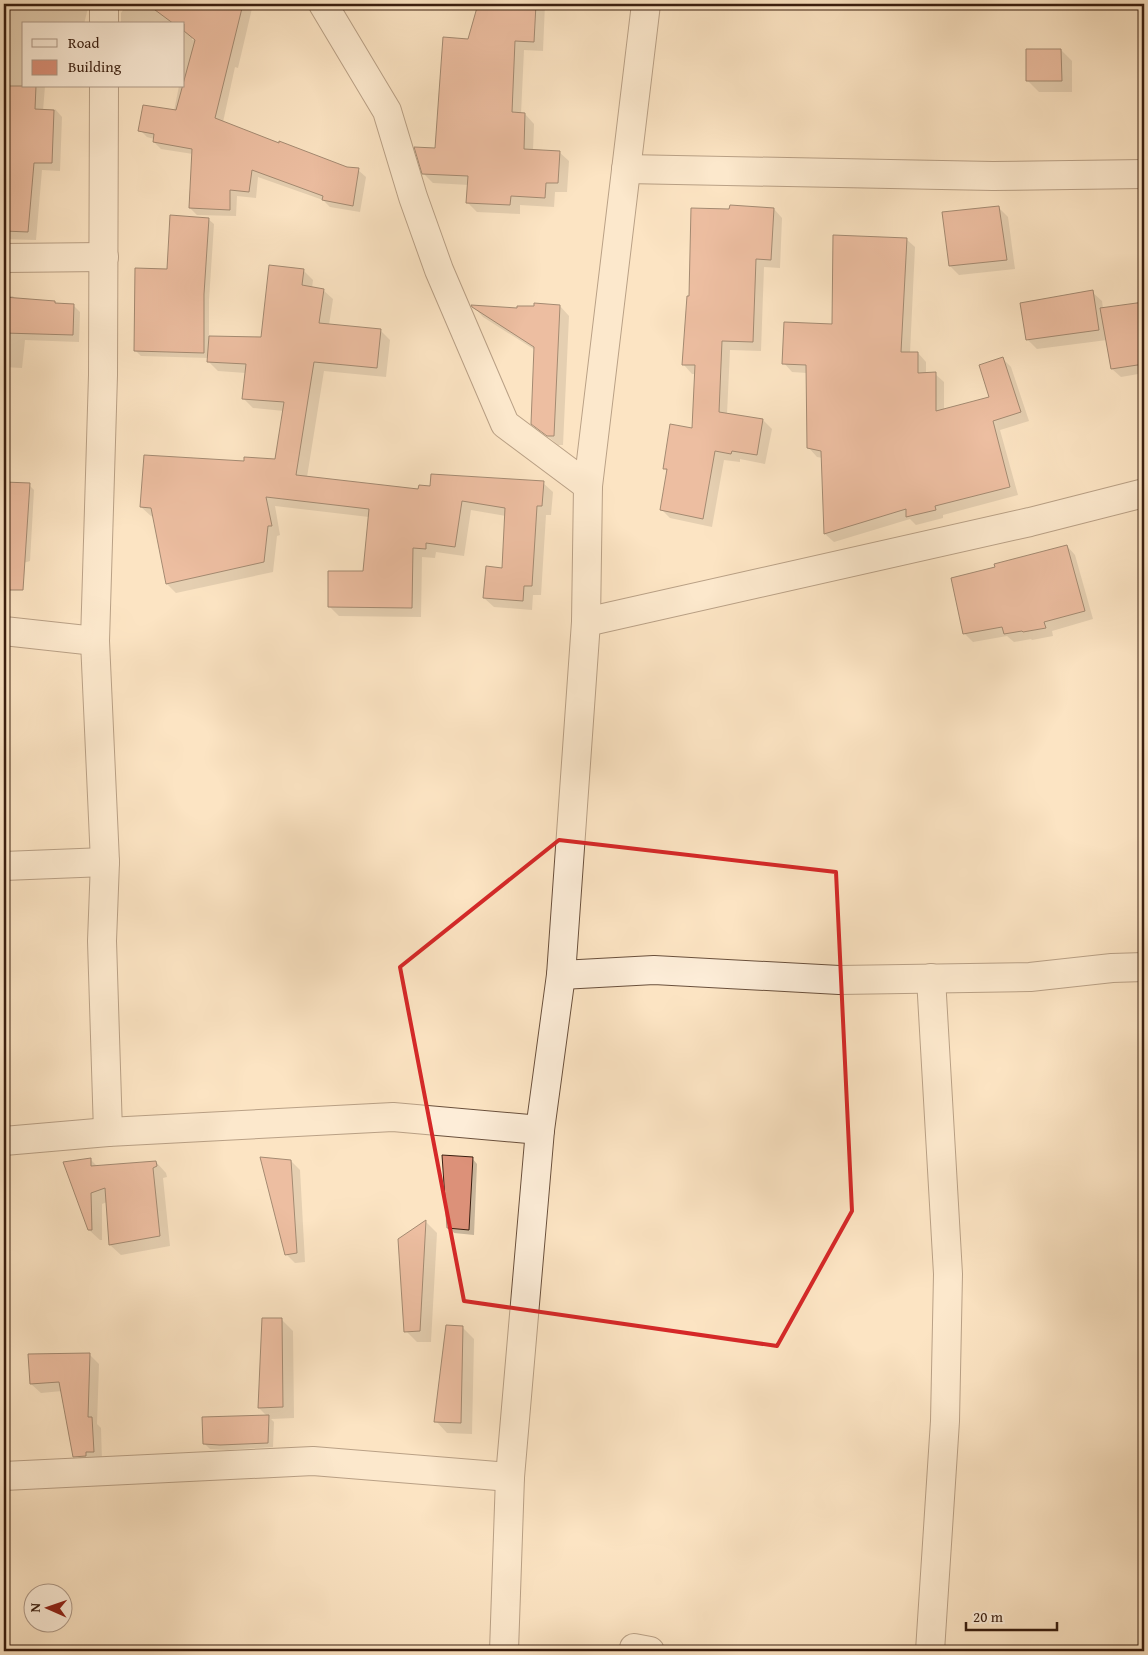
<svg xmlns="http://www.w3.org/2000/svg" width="1148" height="1655" font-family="'Gentium Book Plus',serif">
  <rect width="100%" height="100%" fill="#fce4c3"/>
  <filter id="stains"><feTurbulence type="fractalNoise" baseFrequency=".004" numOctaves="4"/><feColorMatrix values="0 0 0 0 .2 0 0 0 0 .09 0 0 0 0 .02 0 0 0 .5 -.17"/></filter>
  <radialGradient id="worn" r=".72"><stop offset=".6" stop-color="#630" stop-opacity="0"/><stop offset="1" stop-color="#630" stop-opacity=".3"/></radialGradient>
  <g fill="#0003">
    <path d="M4 4H89L84 24H24V86H45L43 111H53L55 109 62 117 60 171 42 170 36 240 4 239Z"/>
    <path d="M127 4H192V40L219 42 223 4H253L238 68 235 67 223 122 347 168 358 170 366 177 360 212 330 207 323 200 258 177 256 198 237 196 236 216 197 215 190 208 193 154 161 149 154 142V139L147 137 140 130 174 111 179 86H184V24H121V13Z"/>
    <path d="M479 4H545L543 51 524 50 521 114H525L534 124 533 150 559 152 569 161 567 192H555L554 207 520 205V214L477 212 468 203 469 185 433 183 424 174 436 149 469 40Z"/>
    <path d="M1061 50 1072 61V92H1039L1027 80Z"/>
    <path d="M998 207 1008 217 1015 269 959 275 950 266Z"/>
    <path d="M774 209 782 218 780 268 764 267 761 351 730 350 727 414 763 420 772 429 765 464 740 459V462L724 460 712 527 670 518 661 509 668 472 664 468 694 429 696 374H692L684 365Z"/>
    <path d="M208 219 214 224 209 300V337L262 339 303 270 313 280 312 288 323 290 333 299 329 325 380 330 390 340 386 377 324 371 307 477 419 490 431 487 543 483 553 492 551 515H546L541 595H533L532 610 494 607 484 598 503 569 506 516 471 510 464 556 436 552 435 558 422 557 421 617 339 616 329 606 365 572 369 517 275 506 280 535 277 536 273 572 176 593 167 584 154 517 151 516 141 507 245 463 276 461 284 411 253 408 244 399 246 373 218 371 209 362V358L141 356 135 350 168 270Z"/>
    <path d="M906 239 915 247 910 353H918L926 362V374H935L944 382V410L990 398 1003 359 1011 367 1029 421 1000 430 1018 495 943 515V518L916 525 910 519 834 542 825 534 823 458 817 457 809 448 807 373 792 372 784 363 834 325Z"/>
    <path d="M1092 292 1102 301 1103 309 1144 304V373L1121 377 1112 369 1107 340 1037 349 1027 339Z"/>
    <path d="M4 296H13L15 299 55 302 57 304 73 305 80 312 79 342 25 340 22 368 4 367Z"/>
    <path d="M473 306 518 309 560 306 569 316 563 445H558L532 423 535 350 483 317Z"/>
    <path d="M4 483 29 485 34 490 30 561 4 569Z"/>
    <path d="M1067 546 1075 555 1093 619 1052 631 1053 636 1032 640 1031 639 1014 642 1007 636 973 642 964 633 996 568Z"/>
    <path d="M472 1158 477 1164 474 1235 454 1233 449 1227Z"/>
    <path d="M91 1160 98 1167 156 1162 166 1173 167 1177 163 1178 170 1246 121 1255 110 1245 107 1202 102 1204V1240H100L89 1230Z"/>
    <path d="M291 1161 300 1170 305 1262 295 1263 286 1254Z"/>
    <path d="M426 1222 437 1233 431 1342H417L406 1331Z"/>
    <path d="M281 1319 293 1331 294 1418 271 1419 274 1422 273 1447 227 1450 210 1449 204 1443 268 1417 259 1408Z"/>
    <path d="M463 1328 474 1339 472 1434 447 1433 436 1421Z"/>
    <path d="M89 1354 99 1364 97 1424 101 1428 102 1461H82L73 1452 62 1391 41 1393 31 1384Z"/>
  </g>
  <g fill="#dc9179" stroke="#3a1e0f">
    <path d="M147 4H243L215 118 279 143V141L347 167 359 168 353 206 322 200 323 196 252 170 249 192 230 190V210L189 208 192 149 153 142 154 134 138 131 143 105 176 110 195 40 184 31V24H174Z"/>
    <path d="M478 4H536L534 42 515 41 512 112 525 113 524 149 560 151 558 183H546L545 198 511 196 510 205 466 203 468 176 422 174 414 147 435 148 443 37 468 39Z"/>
    <path d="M1026 49H1061L1062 81H1026Z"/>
    <path d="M4 86H36L35 109 54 110 52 163H34L28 232 4 231Z"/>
    <path d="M730 205 774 208 771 260 756 259 753 342 722 341 719 412 763 419 757 455 732 451 731 454 715 451 703 519 660 510 667 469H663L670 424 692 428 695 365H682L687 296H689L691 208 729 209Z"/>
    <path d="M999 206 1007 260 949 266 942 212Z"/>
    <path d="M170 215 209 218 204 294V353L134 351 135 268 167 269Z"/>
    <path d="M833 235 907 238 901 352H918V373L936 372V411L989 397 979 365 1003 357 1021 412 993 421 1010 487 935 506 936 510 906 517V509L824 534 821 451 807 448 806 365 782 364 784 322 832 324Z"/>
    <path d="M269 265 304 269 302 285 324 289 319 323 381 329 377 368 314 362 296 475 418 489 419 485 430 486 431 474 544 481 542 506H537L532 586H524L523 601 483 598 486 566 502 568 505 508 462 501 455 547 426 543V549L413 548 412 608 328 607V571H363L369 509 266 497 272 526H268L264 562 166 584 151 508 140 507 144 455 244 461V457L275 459 284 402 242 399 246 364 207 362 209 336 261 337Z"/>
    <path d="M1093 290 1099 330 1026 340 1020 303Z"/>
    <path d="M4 297 55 301V303L74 304 73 335 4 333Z"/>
    <path d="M1144 302V364L1111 369 1100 308Z"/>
    <path d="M534 303 560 305 554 436H547L531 424 534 347 472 307 471 305 517 308V306H534Z"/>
    <path d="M4 482 30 483 23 590H4Z"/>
    <path d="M1067 545 1085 611 1044 622 1046 628 1023 632 1022 631 1004 634 1002 627 963 634 951 578 995 567 994 564Z"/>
    <path d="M442 1155 473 1157 469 1230 447 1228Z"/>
    <path d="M260 1157 291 1160 297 1253 285 1255Z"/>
    <path d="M91 1158V1166L156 1161 157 1166 153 1168 160 1236 109 1245 105 1188 91 1193 92 1230H88L63 1162Z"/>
    <path d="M426 1220 420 1331 404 1332 398 1239Z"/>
    <path d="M262 1318H282L283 1407 258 1408Z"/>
    <path d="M446 1325 463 1326 461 1423 434 1422Z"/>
    <path d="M90 1353 88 1417H92L94 1452H86V1456L73 1457 59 1382 30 1384 28 1354Z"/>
    <path d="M269 1415 268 1443 220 1445 203 1444 202 1417Z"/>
  </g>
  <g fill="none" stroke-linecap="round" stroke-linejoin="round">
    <defs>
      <g id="minor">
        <path d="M104 4V24"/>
        <path d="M323 4 387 111 413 197 439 270 505 424 588 486"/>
        <path d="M104 86 103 375 95 641 105 862 102 941 108 1132"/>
        <path d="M626 169 993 176 1144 174"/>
        <path d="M4 258 104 257"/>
        <path d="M586 622 1030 522 1144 493"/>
        <path d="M4 631 95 641"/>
        <path d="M4 866 105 862"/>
        <path d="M561 975 654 970 839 980 1030 977 1112 968 1144 967"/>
        <path d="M4 1141 108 1132 393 1117 540 1130"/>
        <path d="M4 1476 313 1461 510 1477"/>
        <path d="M634 1648 650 1651"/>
        <path d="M504 1651 510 1477 540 1130 561 975 586 622 588 486 646 4"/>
        <path d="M930 1651 945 1421 948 1274 931 978"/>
      </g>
    </defs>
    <use href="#minor" stroke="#6a503c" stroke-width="30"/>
    <use href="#minor" stroke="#fdedd8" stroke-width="28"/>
  </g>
  <path d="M0 0H1148V1655H0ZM559 840 836 872 852 1211 777 1346 464 1301 400 967Z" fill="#fce4c3" fill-opacity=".55" fill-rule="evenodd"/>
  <path fill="none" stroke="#d62828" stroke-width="4" stroke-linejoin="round" d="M559 840 836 872 852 1211 777 1346 464 1301 400 967Z"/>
  <rect width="1148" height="1655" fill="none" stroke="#fce4c3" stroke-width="20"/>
  <rect x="5" y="5" width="1138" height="1645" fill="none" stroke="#3a1e0f" stroke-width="2.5"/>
  <rect x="10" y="10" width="1128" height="1635" fill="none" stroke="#3a1e0f"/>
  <rect x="22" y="22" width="162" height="65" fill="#fdedd8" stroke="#af9a88"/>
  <rect x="32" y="39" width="25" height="8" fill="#fdedd8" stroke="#af9a88"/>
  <text x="68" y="48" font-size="15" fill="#3a1e0f">Road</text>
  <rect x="32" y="60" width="25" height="15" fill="#dc9179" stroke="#af9a88"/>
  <text x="68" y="72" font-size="15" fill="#3a1e0f">Building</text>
  <g transform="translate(48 1608) rotate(272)"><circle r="24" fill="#fdedd8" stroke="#af9a88"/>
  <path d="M0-4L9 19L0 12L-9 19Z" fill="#8f2418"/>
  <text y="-8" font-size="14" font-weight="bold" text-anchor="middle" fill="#3a1e0f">N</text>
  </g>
  <path d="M966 1622v8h91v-8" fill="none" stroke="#3a1e0f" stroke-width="2.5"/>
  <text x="973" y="1622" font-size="15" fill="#3a1e0f" stroke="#fdedd8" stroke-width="4" paint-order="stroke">20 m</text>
  <rect width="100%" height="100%" filter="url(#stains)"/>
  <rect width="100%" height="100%" fill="url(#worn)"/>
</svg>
